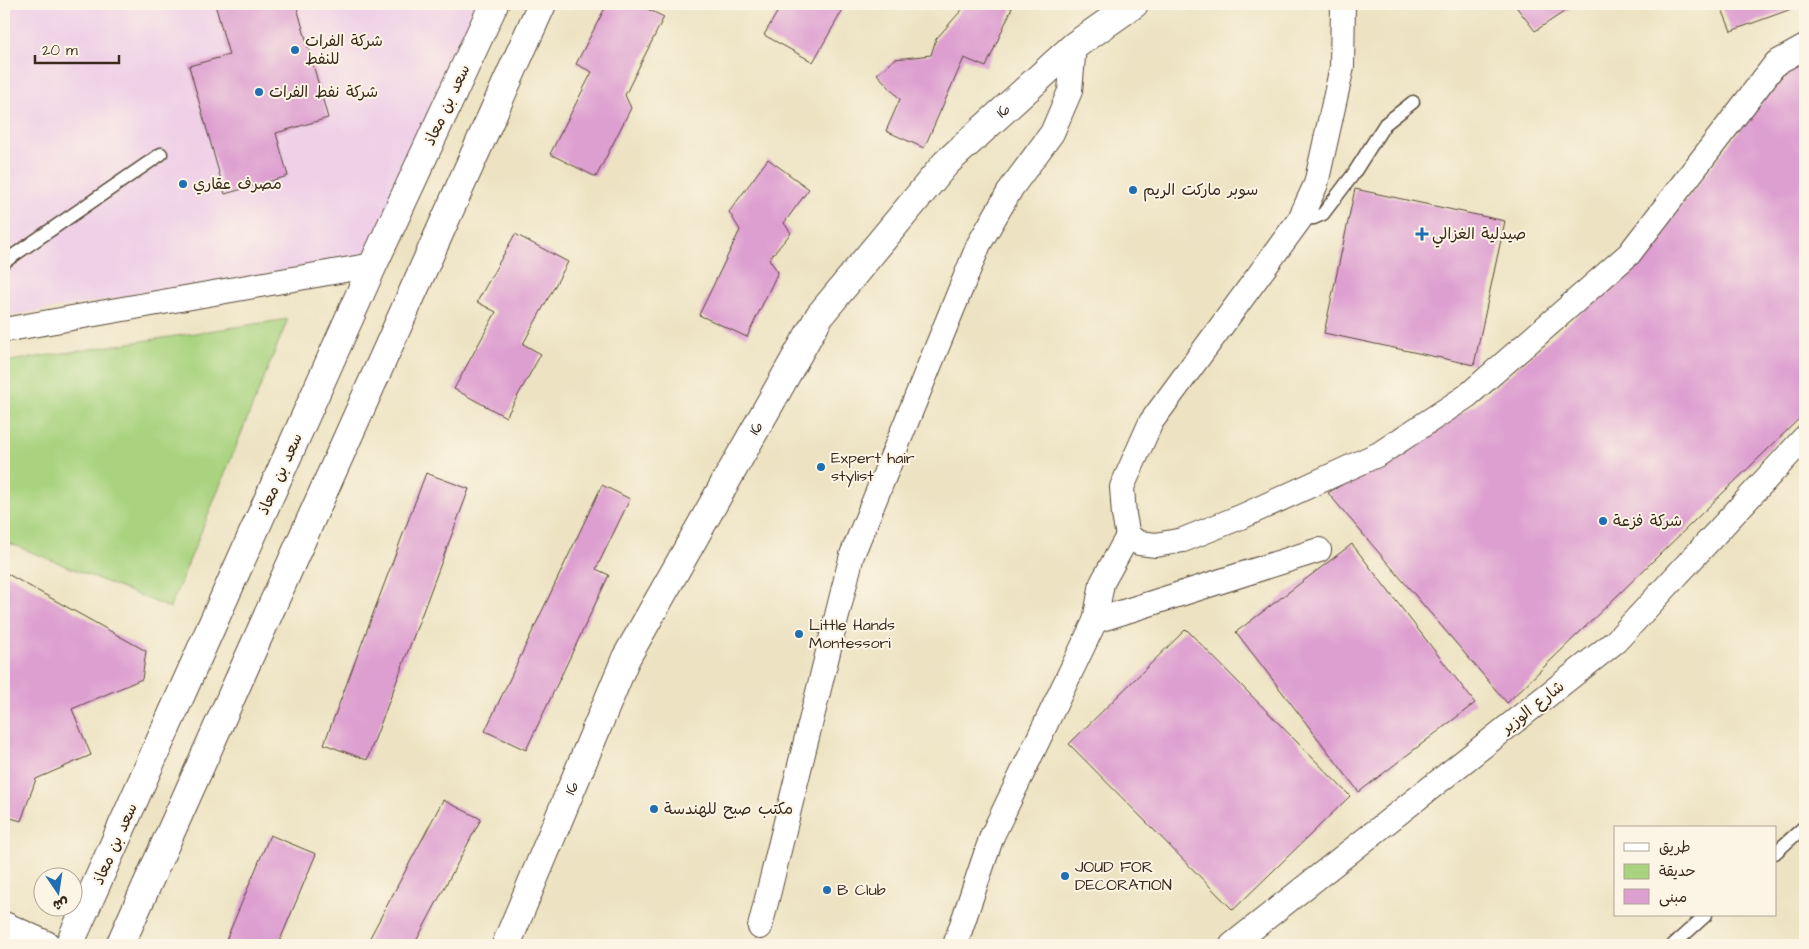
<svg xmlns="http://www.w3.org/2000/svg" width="1809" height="949" font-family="'Architects Daughter','Playpen Sans Arabic',sans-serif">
  <rect width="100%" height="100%" fill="#fcf5e5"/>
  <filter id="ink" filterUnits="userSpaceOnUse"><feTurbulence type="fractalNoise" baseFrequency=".02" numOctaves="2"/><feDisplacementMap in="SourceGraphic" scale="10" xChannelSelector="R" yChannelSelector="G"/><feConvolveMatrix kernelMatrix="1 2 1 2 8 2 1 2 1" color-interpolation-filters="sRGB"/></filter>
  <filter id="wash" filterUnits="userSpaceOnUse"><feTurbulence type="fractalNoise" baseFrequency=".0096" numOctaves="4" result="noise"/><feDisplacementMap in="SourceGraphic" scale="20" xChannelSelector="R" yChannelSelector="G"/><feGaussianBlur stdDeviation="1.12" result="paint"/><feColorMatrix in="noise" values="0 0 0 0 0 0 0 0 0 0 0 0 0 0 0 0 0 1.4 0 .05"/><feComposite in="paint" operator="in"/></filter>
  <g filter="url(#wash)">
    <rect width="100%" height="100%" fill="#ede3c3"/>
    <path fill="#efd0e7" d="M4 4H483L365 257 4 317Z"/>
    <path fill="#a9d37f" stroke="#727e4e" d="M288 319 170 608 4 541V362Z"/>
    <g id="blocks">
      <g fill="#dd9ed0">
        <path d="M215 4H296L328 118 276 133 288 176 225 194 189 66 229 55Z"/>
        <path d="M607 4H637L664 17 625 95 631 108 596 177 550 154 592 72 576 64Z"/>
        <path d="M782 4H846L813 62 764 35Z"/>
        <path d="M967 4H1003L1012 8 986 67 964 58 924 148 886 131 900 99 877 74 895 59 931 55 936 39Z"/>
        <path d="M1514 4H1576L1535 31Z"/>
        <path d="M1720 4H1805L1731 31Z"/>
        <path d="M1805 61V413L1507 703 1328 493 1479 402 1638 262 1785 72Z"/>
        <path d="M768 159 809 189 784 223 791 233 769 259 778 272 747 337 699 315 740 230 729 212Z"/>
        <path d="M1355 189 1505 221 1474 365 1324 333Z"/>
        <path d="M515 234 568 262 523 344 541 354 506 417 454 389 496 312 477 302Z"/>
        <path d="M426 473 469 489 367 760 324 744Z"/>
        <path d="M602 485 630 499 596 569 609 575 526 750 485 731Z"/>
        <path d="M1352 544 1475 703 1359 792 1236 632Z"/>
        <path d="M4 572 146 651 142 679 72 709 91 755 36 779 21 821 4 816Z"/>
        <path d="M1186 629 1350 796 1233 910 1069 744Z"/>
        <path d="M443 800 481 819 414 945H366Z"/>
        <path d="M270 835 316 854 278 945H224Z"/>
      </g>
    </g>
  </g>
  <g filter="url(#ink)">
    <use href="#blocks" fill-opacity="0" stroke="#564637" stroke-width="1"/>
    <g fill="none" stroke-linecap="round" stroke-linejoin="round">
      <defs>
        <g id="lane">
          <path d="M1300 219 1314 218 1323 214 1352 176 1385 124 1413 102"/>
          <path d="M4 262 161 154"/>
          <path d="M1775 853 1805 826"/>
          <path d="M1673 945 1706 915"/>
        </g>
        <g id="street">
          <path d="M1343 4 1342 67 1316 184 1300 219 1151 422 1122 487 1124 515 1128 536 1139 543 1156 545 1183 540 1243 516 1379 454 1467 396 1629 254 1776 63 1805 47"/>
          <path d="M4 330 373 265"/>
          <path d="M1095 621 1319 550"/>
          <path d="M760 927 852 555 979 244 1012 187 1052 133 1070 91 1074 46"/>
          <path d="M955 945 992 836 1095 621 1102 583 1128 536"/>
          <path d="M1232 945 1616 641 1805 437"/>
        </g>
        <g id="secondary">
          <path d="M4 926 46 945"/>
          <path d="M69 945 373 265 494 4"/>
          <path d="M120 945 542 4"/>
          <path id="s1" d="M506 945 626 658 820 315 946 163 1074 46 1134 4"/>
        </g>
      </defs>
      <use href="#lane" stroke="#564637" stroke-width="15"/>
      <use href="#street" stroke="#564637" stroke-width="26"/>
      <use href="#secondary" stroke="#564637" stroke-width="30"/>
      <use href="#lane" stroke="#fff" stroke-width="12"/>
      <use href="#street" stroke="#fff" stroke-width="24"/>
      <use href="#secondary" stroke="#fff" stroke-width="28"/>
    </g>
  </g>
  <g fill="#1f6fb2" stroke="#fcf5e5" stroke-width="2">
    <circle cx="295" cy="50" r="5"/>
    <circle cx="259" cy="92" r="5"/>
    <circle cx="183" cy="184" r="5"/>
    <circle cx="1133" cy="190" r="5"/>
    <path d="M1419.5 226.5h5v5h5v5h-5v5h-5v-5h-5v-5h5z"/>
    <circle cx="821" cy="467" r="5"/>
    <circle cx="1603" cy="521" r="5"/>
    <circle cx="799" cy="634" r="5"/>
    <circle cx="654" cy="809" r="5"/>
    <circle cx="1065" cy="876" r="5"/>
    <circle cx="827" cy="890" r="5"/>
  </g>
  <g text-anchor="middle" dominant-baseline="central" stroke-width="4" stroke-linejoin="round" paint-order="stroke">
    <g font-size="16" fill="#3b2a1e" stroke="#fcf5e5" text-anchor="start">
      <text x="305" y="41">شركة الفرات<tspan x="305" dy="18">للنفط</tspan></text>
      <text x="269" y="92">شركة نفط الفرات</text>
      <text x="193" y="184">مصرف عقاري</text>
      <text x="1143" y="190">سوبر ماركت الريم</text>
      <text x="1432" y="234">صيدلية الغزالي</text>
      <text x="831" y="458">Expert hair<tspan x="831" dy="18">stylist</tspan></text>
      <text x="1613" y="521">شركة فزعة</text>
      <text x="809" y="625">Little Hands<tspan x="809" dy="18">Montessori</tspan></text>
      <text x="664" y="809">مكتب صبح للهندسة</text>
      <text x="1075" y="867">JOUD FOR<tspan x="1075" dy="18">DECORATION</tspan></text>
      <text x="837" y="890">B Club</text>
    </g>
    <g font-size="16" fill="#3b2a1e" stroke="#fcf5e5">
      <text transform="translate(447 105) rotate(-65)">سعد بن معاذ</text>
      <text stroke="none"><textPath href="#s1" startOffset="980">16</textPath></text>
      <text stroke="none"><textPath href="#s1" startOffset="575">16</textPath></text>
      <text transform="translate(280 474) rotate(-66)">سعد بن معاذ</text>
      <text transform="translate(1533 707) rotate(-38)">شارع الوزير</text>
      <text stroke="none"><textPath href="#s1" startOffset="170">16</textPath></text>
      <text transform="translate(115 844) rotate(-66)">سعد بن معاذ</text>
    </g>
  </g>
  <rect width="1809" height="949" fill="none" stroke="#fcf5e5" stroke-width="20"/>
  <rect x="1614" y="826" width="162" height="90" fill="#fcf5e5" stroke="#afa495"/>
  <rect x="1624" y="843" width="25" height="8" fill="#ffffff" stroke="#afa495"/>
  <text x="1659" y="852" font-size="15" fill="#3b2a1e">طريق</text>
  <rect x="1624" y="864" width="25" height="15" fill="#a9d37f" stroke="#afa495"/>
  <text x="1659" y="876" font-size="15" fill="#3b2a1e">حديقة</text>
  <rect x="1624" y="889" width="25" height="15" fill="#dd9ed0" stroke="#afa495"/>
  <text x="1659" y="902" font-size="15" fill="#3b2a1e">مبنى</text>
  <g transform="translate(58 892) rotate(167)"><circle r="24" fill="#fcf5e5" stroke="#afa495"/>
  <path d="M0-4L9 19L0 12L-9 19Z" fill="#1f6fb2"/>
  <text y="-8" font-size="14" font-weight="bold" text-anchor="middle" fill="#3b2a1e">ش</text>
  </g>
  <path d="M35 55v8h84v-8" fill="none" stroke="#3b2a1e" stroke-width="2.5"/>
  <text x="42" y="55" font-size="15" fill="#3b2a1e" stroke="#fcf5e5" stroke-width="4" paint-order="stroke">20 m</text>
</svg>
